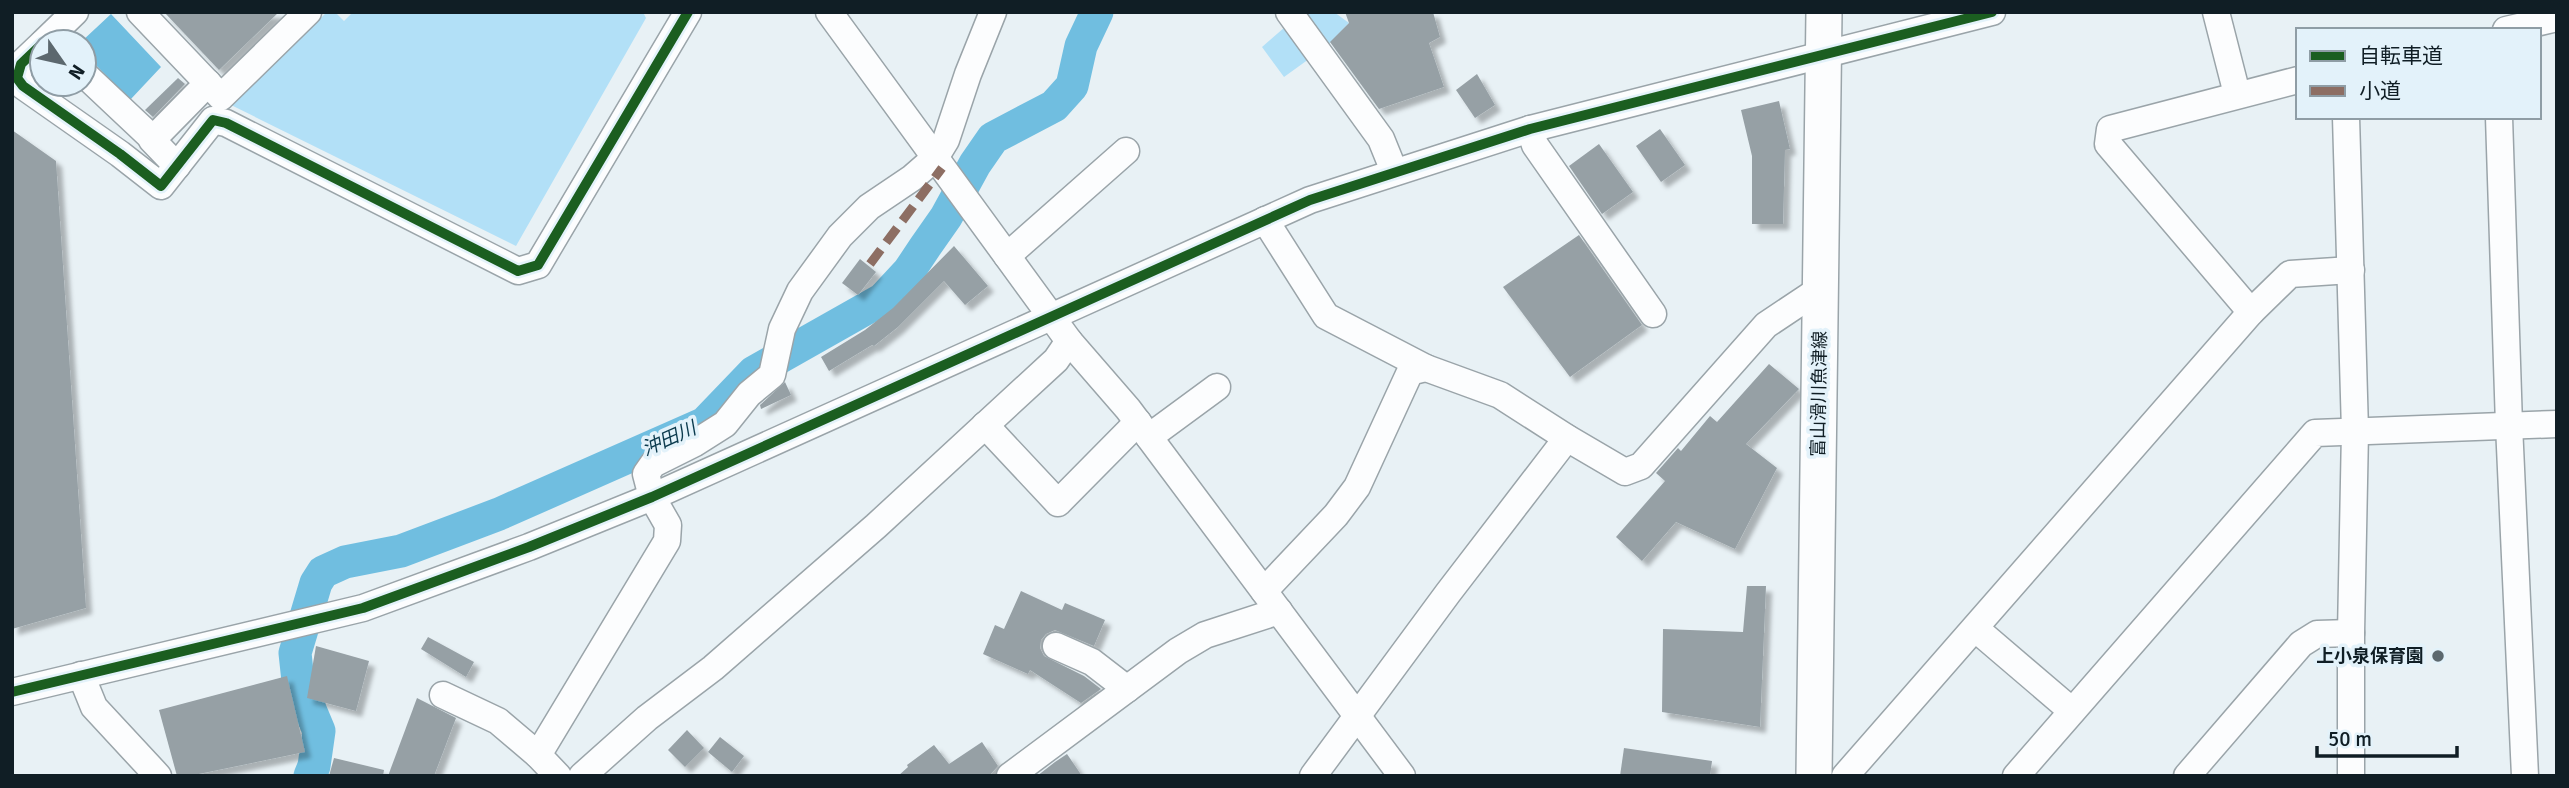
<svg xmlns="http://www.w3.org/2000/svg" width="2569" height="788" font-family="Signika,'Noto Sans JP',sans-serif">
  <defs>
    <filter id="shadow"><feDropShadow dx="6" dy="6" stdDeviation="2" flood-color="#0004"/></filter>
  </defs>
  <rect width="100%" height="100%" fill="#e8f1f5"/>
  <g fill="#b2e0f7">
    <path d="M327 12H335L344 21 353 12H643L646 18 516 246 231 105Z"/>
    <path d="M1288 12H1334L1349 23 1327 46 1284 77 1262 47 1285 27Z"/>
  </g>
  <path fill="#70bee0" d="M111 14 161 67 130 100 84 53V42H81Z"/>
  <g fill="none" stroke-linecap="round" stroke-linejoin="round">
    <path stroke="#70bee0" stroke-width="33" d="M310 776 314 766 319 731 298 681 295 653 316 583 323 572 345 562 401 551 499 514 705 423 754 372 883 299 909 271 925 247 946 217 975 164 993 138 1054 106 1072 86 1081 46 1097 12"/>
  </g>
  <g fill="#96a0a5" filter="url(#shadow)">
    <path d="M164 12H279L219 70Z"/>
    <path d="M1345 12H1433L1440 37 1429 43 1444 87 1379 109 1330 42 1349 23Z"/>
    <path d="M1477 74 1495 105 1475 118 1456 90Z"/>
    <path d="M178 78 185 84 153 117 145 110Z"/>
    <path d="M1779 101 1790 149 1785 150 1783 224H1752V156L1741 110Z"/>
    <path d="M1660 129 1685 165 1661 182 1636 146Z"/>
    <path d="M12 130 56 161 86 608 12 629Z"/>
    <path d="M1599 144 1633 192 1602 214 1569 166Z"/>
    <path d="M1579 235 1642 325 1570 377 1503 287Z"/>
    <path d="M954 246 988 286 965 305 944 281 898 327 874 346 872 345 829 371 821 357 865 330 893 308Z"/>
    <path d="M860 259 876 272 858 295 842 283Z"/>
    <path d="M1769 364 1799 389 1746 444 1777 468 1735 549 1676 522 1642 561 1616 537 1665 481 1656 473 1678 448 1681 451 1710 416 1717 422Z"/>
    <path d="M785 382 791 395 761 409 760 405Z"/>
    <path d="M1747 586H1766L1760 727 1662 712 1663 629 1743 632Z"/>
    <path d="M1021 591 1062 610 1065 603 1105 620 1094 646 1055 630 1046 634 1041 640 1040 648 1044 656 1084 676 1101 689 1081 703 1030 670 1028 674 983 654 995 625 1004 629Z"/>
    <path d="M428 637 474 662 466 677 421 649Z"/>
    <path d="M316 646 369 661 356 711 307 698Z"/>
    <path d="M287 676 305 752 189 776H177L159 710Z"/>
    <path d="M417 698 456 718 434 776H388Z"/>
    <path d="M687 730 704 748 685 767 668 750Z"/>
    <path d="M720 737 744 756 732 772 708 752Z"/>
    <path d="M982 742 998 766 989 776H898L908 767 907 765 934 745 949 764Z"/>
    <path d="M1624 748 1712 761 1710 776H1620Z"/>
    <path d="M1067 754 1082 776H1037L1055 762Z"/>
    <path d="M334 758 384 770 383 776H329Z"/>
  </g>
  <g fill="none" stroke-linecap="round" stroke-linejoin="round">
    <defs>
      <g id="minor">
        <path d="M140 12 221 97 308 12"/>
        <path d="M829 12 1069 341 1128 409 1402 776"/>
        <path d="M1289 12 1381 139 1394 171"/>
        <path d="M2216 12 2237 94"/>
        <path d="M2506 30 2557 18"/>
        <path d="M44 42 75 12"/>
        <path d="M42 44 21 64 17 78 23 86 120 154 161 186 213 120 226 123 518 271 538 265 688 12"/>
        <path d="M84 74 153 139"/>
        <path d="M2346 117 2355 431 2351 633V776"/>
        <path d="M2499 117 2509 425 2525 776"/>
        <path d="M1530 129 1535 145 1653 314"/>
        <path d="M177 166 152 140 208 83"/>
        <path d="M1265 220 1326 316 1426 368"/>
        <path d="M1007 256 1126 151"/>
        <path d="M2251 312 2108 144 2110 129 2298 80"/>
        <path d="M985 425 1058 503 1138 422"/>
        <path d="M1149 437 1217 387"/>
        <path d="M1264 591 1336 515 1357 487 1410 372 1426 368 1500 395 1567 438 1625 472 1641 466 1766 325 1820 289"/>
        <path d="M1976 629 2072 711"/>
        <path d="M1056 646 1092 662 1127 689"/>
        <path d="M81 675 94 707 158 776"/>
        <path d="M12 692 363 608 529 547 652 497 1310 200 1530 129 1992 12"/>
        <path d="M443 695 498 721 538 755"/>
        <path d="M558 776 538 755 667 541 668 525 652 497 646 474 653 464 695 443 725 424 749 394 772 375 782 329 800 291 840 236 869 207 912 178 935 158 946 140 968 74 993 12"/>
        <path d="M582 776 647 718 713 668 876 526 1056 360 1069 341"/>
        <path d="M1010 776 1178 651 1205 635 1279 611"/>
        <path d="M1313 776 1448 593 1567 438"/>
        <path d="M1845 776 2251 312 2290 274 2351 270"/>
        <path d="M2016 776 2315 433 2557 424"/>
        <path d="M2187 776 2301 644 2317 634 2351 633"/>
      </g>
      <path id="major" d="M1814 776 1824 12"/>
    </defs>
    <use href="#minor" stroke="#9aa4a9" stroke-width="29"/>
    <use href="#major" stroke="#9aa4a9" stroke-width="38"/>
    <use href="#minor" stroke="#fcfdfe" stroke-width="26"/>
    <use href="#major" stroke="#fcfdfe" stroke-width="35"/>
    <path stroke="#8d6e63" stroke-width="9" stroke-dasharray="18 9" stroke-linecap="butt" d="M870 264 942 168"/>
    <defs>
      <g id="cycleway">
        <path d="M42 44 21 64 17 78 23 86 120 154 161 186 213 120 226 123 518 271 538 265 688 12"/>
        <path d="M12 692 363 608 529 547 652 497 1310 200 1530 129 1992 12"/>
      </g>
    </defs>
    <use href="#cycleway" stroke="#e3f2fa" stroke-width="15"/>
    <use href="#cycleway" stroke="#1b5e20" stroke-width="10"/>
  </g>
  <circle fill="#5c686e" stroke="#e3f2fa" stroke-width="2.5" cx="2438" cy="656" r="7"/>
  <g text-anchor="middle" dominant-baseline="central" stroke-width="7" stroke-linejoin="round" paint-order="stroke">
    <g font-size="18" fill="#101e25" stroke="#e3f2fa">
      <text transform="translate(1819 394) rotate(-89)">富山滑川魚津線</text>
    </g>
    <g font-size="18" font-weight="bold" fill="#101e25" stroke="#e3f2fa" text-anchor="end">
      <text x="2424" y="656">上小泉保育園</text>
    </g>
    <g font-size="19" font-style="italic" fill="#0b3a4d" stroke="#e3f2fa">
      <text transform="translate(669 439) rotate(-24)">沖田川</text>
    </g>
  </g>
  <rect width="2569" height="788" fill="none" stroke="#101e25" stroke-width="28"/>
  <rect x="2296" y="28" width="245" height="91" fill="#e3f2fa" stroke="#8f9da5" stroke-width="2"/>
  <rect x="2310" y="51" width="35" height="10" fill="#1b5e20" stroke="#8f9da5" stroke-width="2"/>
  <text x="2359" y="63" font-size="21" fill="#101e25">自転車道</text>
  <rect x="2310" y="86" width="35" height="10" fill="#8d6e63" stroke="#8f9da5" stroke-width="2"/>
  <text x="2359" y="98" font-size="21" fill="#101e25">小道</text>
  <g transform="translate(63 63) rotate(124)"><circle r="33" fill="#e3f2fa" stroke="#8f9da5" stroke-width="2"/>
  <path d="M0-5L12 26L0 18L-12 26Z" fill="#5c686e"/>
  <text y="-10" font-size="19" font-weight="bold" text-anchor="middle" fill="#101e25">N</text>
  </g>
  <path d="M2317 746v10h140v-10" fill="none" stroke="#101e25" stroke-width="3.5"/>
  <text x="2328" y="746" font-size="21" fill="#101e25" stroke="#e3f2fa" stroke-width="5" paint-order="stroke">50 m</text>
</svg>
